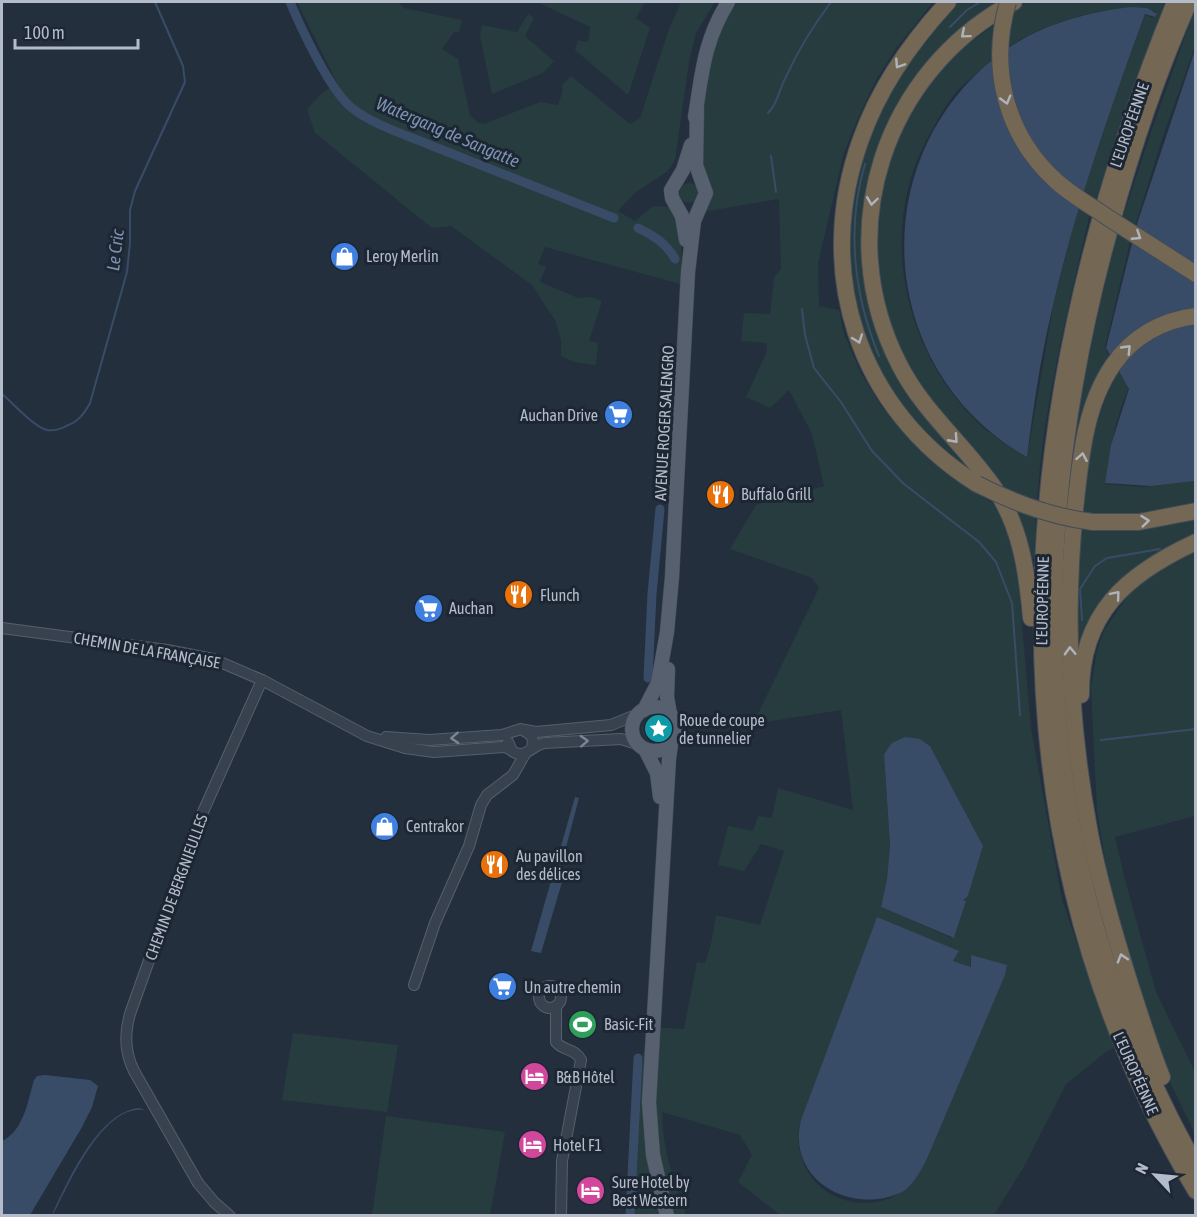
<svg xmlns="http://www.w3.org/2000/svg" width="1197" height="1217" font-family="'Asap Condensed',sans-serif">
  <rect width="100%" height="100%" fill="#242f3e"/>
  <g fill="#263c3f" fill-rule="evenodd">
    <path d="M297 2H398L404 8 462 20 459 32H454L442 49 458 59 470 115 478 123 484 124 540 102 558 105 563 90 561 86 571 76 630 124 640 118 669 29 681 2H715L696 33 689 62 675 160 668 171 636 192 618 211 635 221 653 206 670 207C686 229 681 258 680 284L545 247 538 264 546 267 540 282 578 298 590 297 602 301 589 341 598 343 596 365 574 362 561 356V340L556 322 532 285 451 226 432 228 315 133 307 109 321 94 337 83Z"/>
    <path d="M537 2H645L636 18 650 28 628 95 575 50 578 40 586 42 589 39 590 27Z"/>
    <path d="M735 2H933L897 47 877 78 858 118 844 153 818 263 819 306 839 310 844 334 861 373 881 406 906 436 942 469 998 507 1015 543 1031 728 1062 900 1114 1048 1106 1052 1066 1084 1025 1165 994 1215H780L738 1182 752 1155 740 1135 662 1112C662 1148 674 1182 686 1215L632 1216 640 1077 647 1027 684 1029 697 962 705 963 711 944 716 915 760 925 784 851 761 844 744 871 718 865 728 826 753 831 758 816 772 818 778 788 853 810 841 710 753 724 819 588 812 578 730 549 756 505 824 486 812 434 789 390 770 408 746 397 767 351 766 343 741 341 744 313 770 314 774 278 781 269 779 199 702 212 709 204 712 194 710 183 702 172 703 95 709 58 719 30ZM920 739 930 746 983 846 968 896 964 897 963 900 966 901 955 936 952 938 881 907 887 879 890 845 884 754 885 751ZM877 917 948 947 958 954 953 961 971 967 970 958 1007 968 926 1161C920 1172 914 1183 904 1190 868 1217 812 1200 801 1155 798 1146 799 1136 799 1127Z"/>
    <path d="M954 2H997L968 23 938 53 869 189 882 339 975 471 960 468 884 387 849 293 850 193 887 93Z"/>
    <path d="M1027 2H1165L1138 74 1095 202 1082 194 1099 140 1145 15 1153 18 1156 12C1114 0 1041 24 1005 49L1012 11Z"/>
    <path d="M1195 8V28L1193 32 1195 34V47L1164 133 1135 226 1122 220 1152 129Z"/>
    <path d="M528 14 534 18 525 36 554 61 543 73 492 94 480 36 482 25 517 32Z"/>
    <path d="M998 22C996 30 996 51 993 58 988 66 964 83 956 92 945 106 936 123 927 139 878 231 903 347 975 420 990 435 1008 446 1027 457L1054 301 1079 204 1090 213C1068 309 1043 406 1037 504L1002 491 913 378 892 333 879 281 878 227 879 200 886 170 905 121 936 74 955 54Z"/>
    <circle cx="689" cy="193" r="10"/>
    <path d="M1118 230 1131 238 1105 347 1110 360 1065 502 1077 414 1099 308Z"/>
    <path d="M1119 371 1129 387C1115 418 1110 450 1105 484L1143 487 1195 481V505C1159 516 1119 517 1081 514 1088 464 1093 416 1119 371Z"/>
    <path d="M1014 509 1035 518 1036 524 1034 559 1028 558Z"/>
    <path d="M1195 518V537L1155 556 1082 649 1074 647 1078 526C1117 528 1158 532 1195 518Z"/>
    <path d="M1195 552V816L1115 837 1124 876 1156 992 1195 1072V1134L1171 1084 1125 951 1108 876 1097 811 1091 688 1097 650 1104 631 1136 584Z"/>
    <circle cx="654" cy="729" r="12"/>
    <path d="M293 1033 398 1045 387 1112 282 1100Z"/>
    <path d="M386 1116 505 1132 490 1215H372Z"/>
  </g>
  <g fill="#394c67">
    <path d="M1131 7 1147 8 1157 14 1155 17 1145 14C1109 112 1074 211 1051 314 1040 361 1033 409 1027 457 878 373 861 163 996 57 1035 26 1082 13 1131 7Z"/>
    <path d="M1195 50V481L1151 486 1105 483 1111 445 1129 389 1106 348 1136 227Z"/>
    <path d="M905 737 920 739 930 746 983 846 968 896 963 900 966 901 954 938 881 907 887 879 890 845 884 754 892 743Z"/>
    <path d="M575 797 579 798 560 870 565 872 541 953 531 951Z"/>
    <path d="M877 917 959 951 953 961 971 967V955L1007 965 1005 975 926 1161C920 1172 914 1183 904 1191 853 1217 786 1181 801 1120Z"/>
    <path d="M45 1075 90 1080 98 1086 92 1107 82 1127 30 1215H2V1141C24 1131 28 1100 34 1080L37 1076Z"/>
    <path d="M139 1108 148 1111C111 1100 79 1164 65 1191 60 1199 57 1209 52 1215 67 1182 98 1112 139 1108Z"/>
  </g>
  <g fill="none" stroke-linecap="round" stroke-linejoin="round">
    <g stroke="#394c67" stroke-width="2">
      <path d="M950 27 967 10 980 2"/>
      <path d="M768 113C777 105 779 90 785 79 797 52 813 26 831 2"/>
      <path d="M771 156 776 192"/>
      <path d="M865 164C846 227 854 296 879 356"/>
      <path d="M802 309 805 335 814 368 841 402 872 451 904 484 979 542 996 562 1012 603 1020 715"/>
      <path d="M2 394C13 403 34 427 47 430 54 431 61 429 66 426 78 422 84 414 90 403L127 272 130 243V210L135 191 185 82 183 66 155 2"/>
      <path d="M1082 620 1080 589 1095 566 1107 558 1160 549"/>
      <path d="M1101 740 1196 729"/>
    </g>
    <g stroke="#394c67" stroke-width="9">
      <path d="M290 2C301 28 330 91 352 108 373 125 409 136 435 147 494 171 554 194 614 218"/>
      <path d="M638 228C654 236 666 243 675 259"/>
      <path d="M648 678 652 594 660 509"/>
      <path d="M630 1216 638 1058"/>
    </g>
    <defs>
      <g id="minor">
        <path d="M2 628 167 650 213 659 262 680 367 736 405 748 434 752 504 747 510 749"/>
        <path d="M525 730 536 732 611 725 638 714"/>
        <path d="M386 737 429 740 502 735 521 729 531 735 533 741 532 748"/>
        <path d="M508 742 512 751C525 760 531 746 544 743L621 739 637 744"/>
        <path d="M414 985 435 923 469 846 481 805 487 795 513 775 525 754"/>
        <circle cx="550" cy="997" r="11"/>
        <path d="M556 1006V1042C563 1051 575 1048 581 1060L562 1161 561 1216"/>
        <path d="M230 1216 214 1202 198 1183 134 1071C124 1051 124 1032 131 1011L198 823 262 680"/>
      </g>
      <g id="major">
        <path d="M695 117C702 73 704 41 728 2"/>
        <path d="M686 240 682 216 672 198 671 190 683 170 691 145"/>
        <path d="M668 669 667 697 670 714"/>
        <circle cx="654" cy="729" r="22"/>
        <path d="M644 710 658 683 667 632 672 577 688 272 694 221 706 193 696 165 697 108"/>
        <path d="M645 749 657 773 660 797"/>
        <path d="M667 1216 653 1155 649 1102 669 759 671 744"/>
      </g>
      <g id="highway">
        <path d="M948 2C911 42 879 88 861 139 813 271 857 409 977 484"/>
        <path d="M1014 2C884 71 831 231 899 364 923 412 965 445 995 489 1021 527 1027 573 1031 618"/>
        <path d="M1175 2C1017 391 971 816 1196 1191"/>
        <path d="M1189 2C1157 74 1132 149 1111 225 1021 547 1029 870 1196 1166"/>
        <path d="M1093 522H1139L1196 511"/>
        <path d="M1081 695C1080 613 1127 574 1196 542"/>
        <path d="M1162 1077C1150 1048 1141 1017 1131 987 1115 936 1100 886 1090 834 1069 723 1064 611 1076 500 1081 454 1086 404 1113 365 1132 337 1162 320 1196 316"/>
      </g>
    </defs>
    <use href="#minor" stroke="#565f6c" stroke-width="12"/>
    <use href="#major" stroke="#414a57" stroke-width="15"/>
    <use href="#highway" stroke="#434c59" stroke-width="18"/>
    <use href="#minor" stroke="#38414e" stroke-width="10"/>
    <use href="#major" stroke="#56606e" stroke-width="14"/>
    <use href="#highway" stroke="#746855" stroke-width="16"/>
    <defs>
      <g id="highway-bridge">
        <path d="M1008 2C989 67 1005 134 1055 180 1071 195 1090 205 1107 217 1137 236 1166 255 1196 274"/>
        <path d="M977 484C1014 503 1052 517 1093 522"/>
      </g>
    </defs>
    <use href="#highway-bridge" stroke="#434c59" stroke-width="18" stroke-linecap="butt"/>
    <use href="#highway-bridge" stroke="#746855" stroke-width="16"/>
  </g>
  <defs><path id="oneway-chevron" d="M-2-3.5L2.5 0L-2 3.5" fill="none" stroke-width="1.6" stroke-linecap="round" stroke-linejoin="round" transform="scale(1.5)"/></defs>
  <g stroke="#aeb4bd">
    <use href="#oneway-chevron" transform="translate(965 34) rotate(140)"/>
    <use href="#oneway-chevron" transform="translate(899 64) rotate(123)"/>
    <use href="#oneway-chevron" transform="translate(1006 100) rotate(74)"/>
    <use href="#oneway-chevron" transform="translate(872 201) rotate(98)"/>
    <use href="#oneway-chevron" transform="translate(1137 236) rotate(33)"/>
    <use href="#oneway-chevron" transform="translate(858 339) rotate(70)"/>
    <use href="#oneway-chevron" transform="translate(1127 349) rotate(-46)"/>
    <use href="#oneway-chevron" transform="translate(954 439) rotate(48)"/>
    <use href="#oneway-chevron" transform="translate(1082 457) rotate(-80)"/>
    <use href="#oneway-chevron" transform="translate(1145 521) rotate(-6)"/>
    <use href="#oneway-chevron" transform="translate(1116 595) rotate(-50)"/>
    <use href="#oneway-chevron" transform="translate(1070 651) rotate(-92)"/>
    <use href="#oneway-chevron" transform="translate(1122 958) rotate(-107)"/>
  </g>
  <g stroke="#7c8592">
    <use href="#oneway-chevron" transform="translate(455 738) rotate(177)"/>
    <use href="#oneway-chevron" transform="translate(584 741) rotate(-3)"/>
  </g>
  <defs>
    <symbol id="shop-disc" viewBox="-11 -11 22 22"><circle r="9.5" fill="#3f7fe0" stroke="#1d2633"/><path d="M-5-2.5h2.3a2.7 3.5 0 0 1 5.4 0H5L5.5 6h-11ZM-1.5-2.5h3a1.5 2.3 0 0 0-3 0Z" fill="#fff"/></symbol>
    <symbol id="supermarket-disc" viewBox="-11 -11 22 22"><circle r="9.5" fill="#3f7fe0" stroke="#1d2633"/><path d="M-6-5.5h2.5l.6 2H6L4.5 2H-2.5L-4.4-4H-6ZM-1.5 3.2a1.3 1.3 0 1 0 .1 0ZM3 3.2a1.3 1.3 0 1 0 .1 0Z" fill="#fff"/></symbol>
    <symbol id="restaurant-disc" viewBox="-11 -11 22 22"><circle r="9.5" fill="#e8710a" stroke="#1d2633"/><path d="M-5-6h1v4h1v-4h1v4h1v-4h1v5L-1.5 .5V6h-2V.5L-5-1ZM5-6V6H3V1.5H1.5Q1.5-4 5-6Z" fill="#fff"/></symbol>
    <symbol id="sight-disc" viewBox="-11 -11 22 22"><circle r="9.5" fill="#0f9aa8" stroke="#1d2633"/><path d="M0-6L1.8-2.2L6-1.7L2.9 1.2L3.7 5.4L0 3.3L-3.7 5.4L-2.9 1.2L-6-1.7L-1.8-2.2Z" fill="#fff"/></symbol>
    <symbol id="stadium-disc" viewBox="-11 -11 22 22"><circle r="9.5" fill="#2e9e5b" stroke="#1d2633"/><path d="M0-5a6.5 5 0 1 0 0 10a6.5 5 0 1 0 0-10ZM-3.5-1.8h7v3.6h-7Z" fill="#fff"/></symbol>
    <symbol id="hotel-disc" viewBox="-11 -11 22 22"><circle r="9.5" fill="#d1479c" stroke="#1d2633"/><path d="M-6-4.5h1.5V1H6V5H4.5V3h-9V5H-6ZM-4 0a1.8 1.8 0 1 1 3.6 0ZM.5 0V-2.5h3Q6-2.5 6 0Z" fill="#fff"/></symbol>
  </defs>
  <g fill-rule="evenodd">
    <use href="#shop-disc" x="328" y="240" width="33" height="33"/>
    <use href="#supermarket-disc" x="602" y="398" width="33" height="33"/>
    <use href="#restaurant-disc" x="704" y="478" width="33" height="33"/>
    <use href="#restaurant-disc" x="502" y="578" width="33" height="33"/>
    <use href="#supermarket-disc" x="412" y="592" width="33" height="33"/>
    <use href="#sight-disc" x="642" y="712" width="33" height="33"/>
    <use href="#shop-disc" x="368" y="810" width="33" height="33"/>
    <use href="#restaurant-disc" x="478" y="848" width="33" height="33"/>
    <use href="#supermarket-disc" x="486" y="970" width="33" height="33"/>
    <use href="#stadium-disc" x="566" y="1008" width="33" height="33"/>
    <use href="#hotel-disc" x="518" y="1060" width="33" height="33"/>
    <use href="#hotel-disc" x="516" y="1128" width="33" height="33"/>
    <use href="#hotel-disc" x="574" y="1174" width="33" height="33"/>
  </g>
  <g text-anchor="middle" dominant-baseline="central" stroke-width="6" stroke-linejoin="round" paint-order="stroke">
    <g font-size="16" fill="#b4bcc9" stroke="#1d2633">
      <text transform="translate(1129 125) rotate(-71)">L'EUROPÉENNE</text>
      <text transform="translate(664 423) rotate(-87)">AVENUE ROGER SALENGRO</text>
      <text transform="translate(1042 601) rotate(-89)">L'EUROPÉENNE</text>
      <text transform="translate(147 650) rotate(10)">CHEMIN DE LA FRANÇAISE</text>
      <text transform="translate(176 887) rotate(-70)">CHEMIN DE BERGNIEULLES</text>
      <text transform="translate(1136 1073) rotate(66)">L'EUROPÉENNE</text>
    </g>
    <g font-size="16" fill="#b4bcc9" stroke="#1d2633" text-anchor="start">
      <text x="366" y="256">Leroy Merlin</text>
      <text x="598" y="415" text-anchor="end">Auchan Drive</text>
      <text x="741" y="494">Buffalo Grill</text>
      <text x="540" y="595">Flunch</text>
      <text x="449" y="608">Auchan</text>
      <text x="679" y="720">Roue de coupe<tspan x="679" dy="18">de tunnelier</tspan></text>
      <text x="406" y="826">Centrakor</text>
      <text x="516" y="856">Au pavillon<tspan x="516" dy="18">des délices</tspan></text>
      <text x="524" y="987">Un autre chemin</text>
      <text x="604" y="1024">Basic-Fit</text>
      <text x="556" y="1077">B&amp;B Hôtel</text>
      <text x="553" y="1145">Hotel F1</text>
      <text x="612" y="1182">Sure Hotel by<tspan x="612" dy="18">Best Western</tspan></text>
    </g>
    <g font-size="18" font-style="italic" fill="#7c92b1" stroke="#1d2633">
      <text transform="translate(448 132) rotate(23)">Watergang de Sangatte</text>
      <text transform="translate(115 250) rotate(-83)">Le Cric</text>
    </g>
  </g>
  <rect width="1197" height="1217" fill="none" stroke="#b4bcc9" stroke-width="6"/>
  <g transform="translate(1155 1175) rotate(296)" stroke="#1d2633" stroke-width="4.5" paint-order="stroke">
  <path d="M0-4.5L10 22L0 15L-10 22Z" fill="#b4bcc9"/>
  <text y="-9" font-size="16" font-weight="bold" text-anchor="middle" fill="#b4bcc9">N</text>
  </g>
  <path d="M15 39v9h123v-9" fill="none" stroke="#b4bcc9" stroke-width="3"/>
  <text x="24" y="39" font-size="18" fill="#b4bcc9" stroke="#1d2633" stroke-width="4.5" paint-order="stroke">100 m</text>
</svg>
